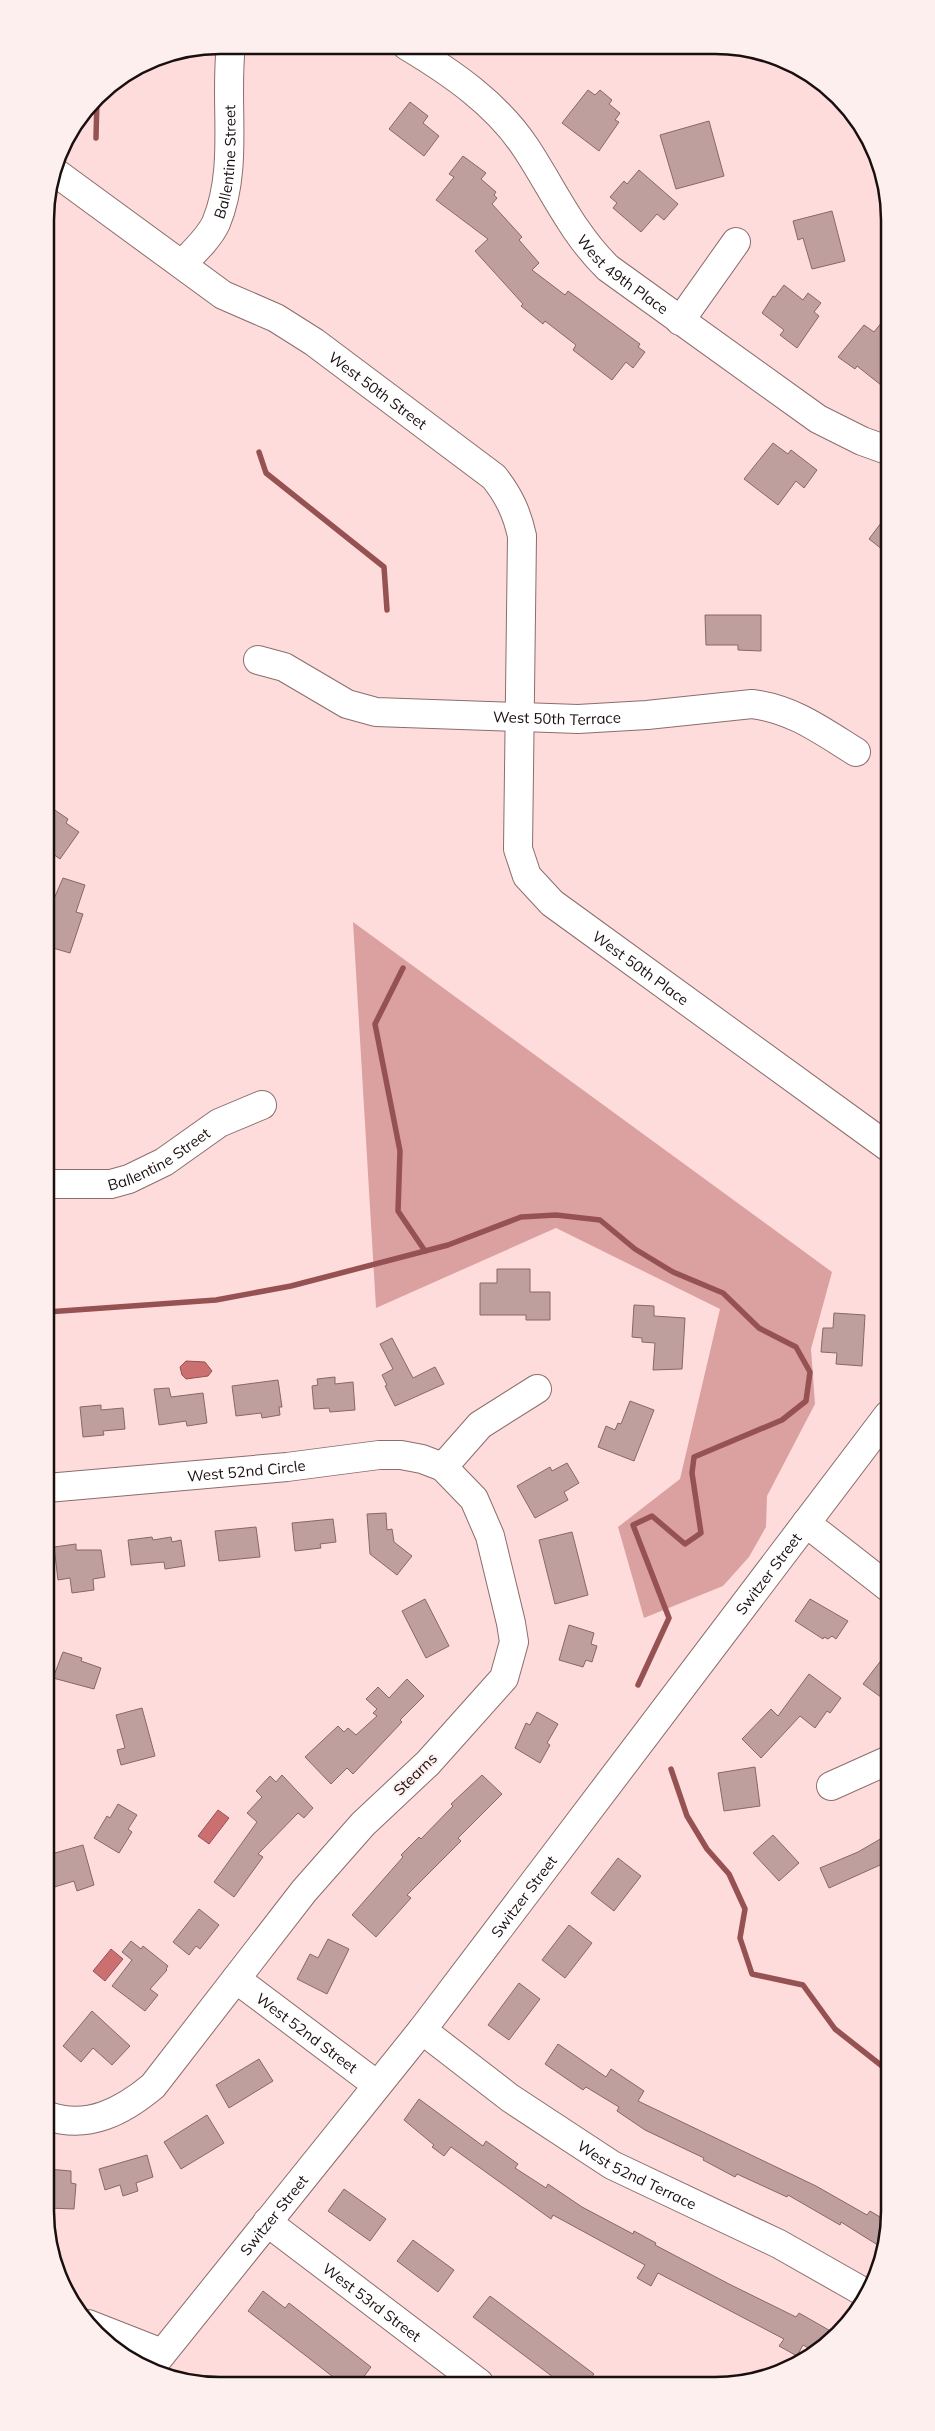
<svg xmlns="http://www.w3.org/2000/svg" width="935" height="2431" font-family="Mulish,sans-serif">
  <rect width="100%" height="100%" fill="#fedcdb"/>
  <path fill="#dba1a0" d="M353 922 832 1272 811 1349 815 1404 767 1496 766 1527 749 1557 723 1586 644 1618 618 1527 680 1479 720 1309 556 1228 376 1308Z"/>
  <g fill="#cb6f70" stroke="#965253">
    <path d="M186 1361 205 1362 212 1371 208 1376 186 1379 182 1375 180 1367Z"/>
    <path d="M218 1810 229 1818 209 1844 198 1836Z"/>
    <path d="M111 1949 123 1959 105 1981 93 1971Z"/>
  </g>
  <g fill="none" stroke-linecap="round" stroke-linejoin="round">
    <g stroke="#965253" stroke-width="5.5">
      <path d="M96 138 97 98"/>
      <path d="M259 452 266 473 384 567 387 610"/>
      <path d="M403 968 375 1024 400 1151 398 1211 425 1251"/>
      <path d="M47 1312 216 1300 291 1286 448 1245 521 1217 556 1215 600 1220 635 1249 673 1272 723 1293 759 1328 796 1347 810 1372 806 1401 782 1420 694 1457 692 1473 701 1533 685 1544 652 1516 633 1525 669 1618 638 1685"/>
      <path d="M671 1769 687 1816 707 1849 729 1874 745 1909 740 1938 752 1974 803 1985 835 2029 882 2066 889 2077"/>
    </g>
  </g>
  <g fill="#bf9f9e" stroke="#866867">
    <path d="M588 90 595 95 600 90 612 100 609 104 620 113 615 120 619 122 599 151 562 123Z"/>
    <path d="M410 102 428 116 423 123 439 136 424 156 389 129Z"/>
    <path d="M709 121 724 176 676 189 660 135Z"/>
    <path d="M463 156 486 173 481 179 496 192 494 195 497 198 492 204 522 237 519 240 539 263 532 270 565 295 568 291 640 344 638 347 645 352 633 368 626 362 612 380 573 350 576 345 545 321 543 324 521 306 523 304 475 251 488 239 436 200 454 177 449 174Z"/>
    <path d="M639 170 678 204 664 220 657 214 641 232 613 208 617 203 610 197 624 181 627 184Z"/>
    <path d="M832 211 845 261 812 269 803 238 798 240 793 221Z"/>
    <path d="M784 285 803 300 808 293 821 303 814 312 819 316 797 348 780 335 784 330 762 313 773 296 775 297Z"/>
    <path d="M887 316V377L881 385 857 366 855 369 838 357 864 325 874 332Z"/>
    <path d="M773 443 788 454 791 450 817 470 804 488 796 481 778 505 744 479Z"/>
    <path d="M887 515V553L869 539Z"/>
    <path d="M705 615H761V651L738 650V645H706Z"/>
    <path d="M46 804 68 819 66 823 79 832 60 859 46 849Z"/>
    <path d="M63 878 85 885 76 912 83 914 70 953 46 946V917Z"/>
    <path d="M497 1269H530V1292H550V1320H526V1315H480V1283H497Z"/>
    <path d="M634 1305 654 1306V1316L685 1318 682 1369 653 1370 655 1343 642 1342V1338L632 1337Z"/>
    <path d="M834 1313 865 1315 862 1366 836 1364 837 1353 821 1352 823 1328H833Z"/>
    <path d="M392 1338 413 1378 435 1367 444 1384 395 1406 385 1386 387 1385 382 1375 393 1369 380 1344Z"/>
    <path d="M335 1377V1384L353 1382 355 1410 330 1412 329 1408 314 1409 312 1386 318 1385 317 1379Z"/>
    <path d="M278 1380 282 1407H279L280 1415 262 1418 261 1413 236 1416 232 1386Z"/>
    <path d="M169 1388 171 1397 203 1393 207 1423 187 1426 186 1421 159 1425 154 1389Z"/>
    <path d="M630 1401 654 1410 634 1461 598 1447 606 1426 615 1430 618 1423 621 1424Z"/>
    <path d="M101 1405V1410L123 1408 125 1429 103 1431 104 1435 83 1437 80 1407Z"/>
    <path d="M567 1463 579 1483 564 1492 568 1500 535 1518 517 1486 550 1467 552 1471Z"/>
    <path d="M386 1513 387 1530 392 1529 394 1542 412 1556 397 1575 370 1554 367 1514Z"/>
    <path d="M333 1519 336 1542 320 1544 321 1548 295 1551 292 1523Z"/>
    <path d="M256 1527 260 1557 219 1561 215 1531Z"/>
    <path d="M572 1532 588 1595 555 1604 539 1540Z"/>
    <path d="M152 1537 153 1540 171 1537 172 1542 181 1540 185 1566 165 1569 164 1562 131 1565 128 1540Z"/>
    <path d="M76 1544V1550H101L105 1577 93 1579 94 1590 72 1593 70 1578 58 1580 54 1547Z"/>
    <path d="M425 1599 449 1646 426 1658 402 1611Z"/>
    <path d="M810 1599 848 1621 836 1639 832 1636 828 1639 824 1637 823 1639 795 1621Z"/>
    <path d="M569 1625 594 1633 591 1644 597 1646 592 1662 586 1660 583 1667 559 1660Z"/>
    <path d="M889 1650V1703L863 1684Z"/>
    <path d="M63 1652 82 1658 81 1661 101 1668 94 1689 53 1678Z"/>
    <path d="M809 1674 841 1698 830 1713 827 1711 815 1728 800 1716 761 1758 742 1739 771 1709 778 1716Z"/>
    <path d="M407 1679 424 1696 400 1720 402 1722 353 1774 347 1768 331 1784 305 1757 338 1726 344 1732 348 1728 356 1735 377 1716 373 1713 377 1709 366 1699 378 1687 389 1698Z"/>
    <path d="M142 1708 155 1756 121 1765 117 1750 125 1748 116 1715Z"/>
    <path d="M537 1712 558 1724 547 1743 550 1745 540 1763 515 1748 526 1723 530 1725Z"/>
    <path d="M755 1767 760 1806 724 1811 718 1773Z"/>
    <path d="M282 1775 313 1808 304 1818 298 1813 258 1854 263 1857 234 1897 214 1882 257 1822 247 1813 262 1797 256 1791 270 1776 276 1782Z"/>
    <path d="M482 1775 502 1794 458 1838 461 1841 407 1895 411 1898 376 1937 352 1915 403 1857 401 1855 419 1837 421 1839 453 1806 451 1804Z"/>
    <path d="M118 1804 137 1815 128 1829 132 1832 119 1853 94 1838 107 1816 110 1818Z"/>
    <path d="M889 1834V1861L829 1888 820 1868 858 1852Z"/>
    <path d="M773 1835 799 1863 779 1881 753 1853Z"/>
    <path d="M83 1845 94 1885 77 1891 74 1881 48 1889V1855Z"/>
    <path d="M618 1858 641 1876 614 1911 591 1893Z"/>
    <path d="M199 1909 219 1925 200 1949 196 1946 189 1955 173 1942Z"/>
    <path d="M569 1925 592 1943 565 1978 542 1960Z"/>
    <path d="M328 1939 349 1949 327 1994 297 1979 310 1954 318 1958Z"/>
    <path d="M131 1941 141 1949 143 1946 168 1966 166 1969 167 1970 150 1989 158 1995 145 2011 112 1986 132 1960 122 1952Z"/>
    <path d="M519 1983 540 1999 509 2040 488 2025Z"/>
    <path d="M92 2011 130 2046 112 2065 93 2048 81 2062 63 2046Z"/>
    <path d="M558 2044 606 2077 611 2069 644 2091 638 2101 816 2186 867 2215 870 2211 890 2223 884 2249 841 2222 840 2225 788 2195 787 2197 737 2174 735 2177 703 2160 704 2158 645 2130 617 2111 619 2107 586 2087 583 2090 545 2064Z"/>
    <path d="M259 2059 273 2081 229 2108 216 2085Z"/>
    <path d="M419 2099 483 2146 486 2141 518 2164 515 2168 546 2188 548 2184 582 2207 633 2234 634 2231 656 2243 655 2245 729 2284 796 2317 799 2313 834 2333 829 2341 816 2352 803 2345 797 2356 779 2346 784 2339 658 2273 651 2286 637 2278 645 2265 553 2215 551 2219 451 2147 444 2156 432 2147 434 2145 404 2120Z"/>
    <path d="M207 2115 224 2143 181 2169 164 2142Z"/>
    <path d="M147 2155 153 2177 136 2183 138 2191 123 2196 120 2185 105 2190 99 2169Z"/>
    <path d="M48 2169 71 2171V2183L76 2184 74 2209 48 2208Z"/>
    <path d="M344 2189 386 2219 370 2241 328 2211Z"/>
    <path d="M413 2240 454 2270 438 2292 397 2261Z"/>
    <path d="M263 2291 285 2308 289 2303 371 2367 359 2383H341L248 2311Z"/>
    <path d="M490 2296 594 2374 587 2383H561L473 2317Z"/>
  </g>
  <g fill="none" stroke-linecap="round" stroke-linejoin="round">
    <defs>
      <g id="minor">
        <path id="s1" d="M407 46C452 73 497 104 526 148 553 189 572 233 608 268L818 419 862 441 887 450"/>
        <path id="s2" d="M55 172 223 295 276 318 314 342 494 477C509 496 517 513 522 536L518 849 527 876 552 903 888 1147"/>
        <path id="s3" d="M182 264C194 252 209 238 216 223 239 168 224 103 231 45"/>
        <path d="M680 321 736 242"/>
        <path id="s4" d="M258 660 284 667 347 704 376 712 578 719 647 715 752 704C793 709 822 731 856 752"/>
        <path id="s5" d="M47 1184H111L129 1179 164 1162 219 1123 262 1105"/>
        <path d="M443 1467 480 1425 537 1389"/>
        <path id="s6" d="M47 1488 287 1467 379 1455H401L422 1459 443 1467 474 1499 490 1536 511 1623 514 1642 504 1678 428 1763 363 1824 304 1891 153 2086C123 2111 88 2130 48 2116"/>
        <path d="M806 1523 889 1588"/>
        <path d="M831 1786 889 1760"/>
        <path id="s7" d="M236 1979 377 2085"/>
        <path id="s8" d="M422 2030 510 2098 612 2165 779 2244 867 2294"/>
        <path id="s9" d="M267 2222 479 2383"/>
        <path d="M88 2324 162 2353"/>
        <path id="s10" d="M149 2370 422 2030 888 1415"/>
      </g>
    </defs>
    <use href="#minor" stroke="#8b6d6c" stroke-width="30"/>
    <use href="#minor" stroke="#fff" stroke-width="28"/>
  </g>
  <g text-anchor="middle" dominant-baseline="central" stroke-width="4" stroke-linejoin="round" paint-order="stroke">
    <g font-size="15" fill="#1a0f0f" stroke="#fdefee">
      <text stroke="none"><textPath href="#s3" startOffset="116">Ballentine Street</textPath></text>
      <text stroke="none"><textPath href="#s1" startOffset="319">West 49th Place</textPath></text>
      <text stroke="none"><textPath href="#s2" startOffset="391">West 50th Street</textPath></text>
      <text stroke="none"><textPath href="#s4" startOffset="311">West 50th Terrace</textPath></text>
      <text stroke="none"><textPath href="#s2" startOffset="1090">West 50th Place</textPath></text>
      <text stroke="none"><textPath href="#s5" startOffset="118">Ballentine Street</textPath></text>
      <text stroke="none"><textPath href="#s6" startOffset="200">West 52nd Circle</textPath></text>
      <text stroke="none"><textPath href="#s10" startOffset="1009">Switzer Street</textPath></text>
      <text transform="translate(415 1774) rotate(-44)">Stearns</text>
      <text stroke="none"><textPath href="#s10" startOffset="604">Switzer Street</textPath></text>
      <text stroke="none"><textPath href="#s7" startOffset="89">West 52nd Street</textPath></text>
      <text stroke="none"><textPath href="#s8" startOffset="260">West 52nd Terrace</textPath></text>
      <text stroke="none"><textPath href="#s10" startOffset="199">Switzer Street</textPath></text>
      <text stroke="none"><textPath href="#s9" startOffset="132">West 53rd Street</textPath></text>
    </g>
  </g>
  <path d="M0 0H935V2431H0ZM220 54H715A166 166 0 0 1 881 220V2211A166 166 0 0 1 715 2377H220A166 166 0 0 1 54 2211V220A166 166 0 0 1 220 54Z" fill="#fdefee" fill-rule="evenodd"/>
  <path fill="none" stroke="#1a0f0f" stroke-width="2.5" d="M220 54H715A166 166 0 0 1 881 220V2211A166 166 0 0 1 715 2377H220A166 166 0 0 1 54 2211V220A166 166 0 0 1 220 54Z"/>
</svg>
